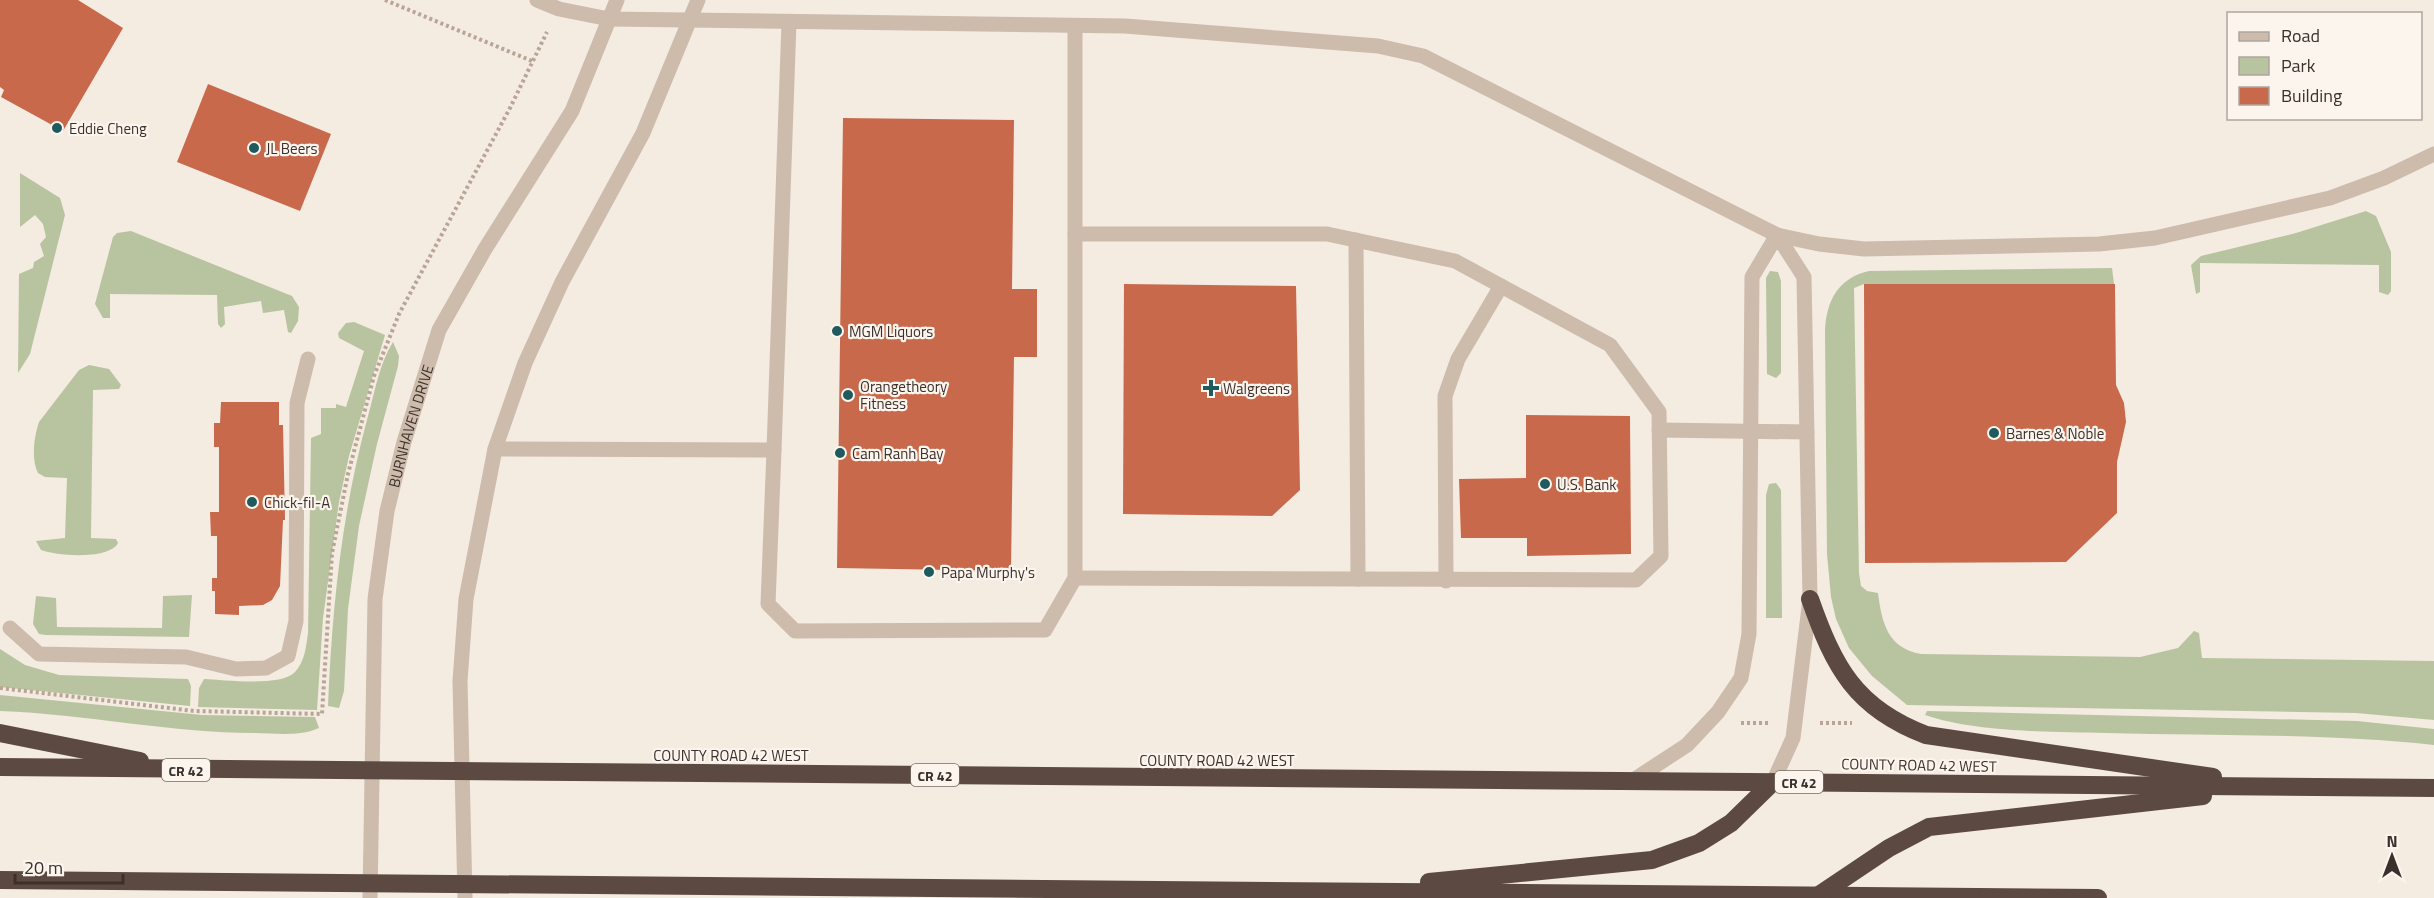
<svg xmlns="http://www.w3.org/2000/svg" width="2434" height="898" font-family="'Titillium Web',sans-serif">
  <rect width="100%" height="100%" fill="#f4ebe1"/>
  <g fill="#b8c4a0">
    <path d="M20 173 60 198 65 215 30 354 18 373 19 274 33 268 34 262 44 256 40 244 46 237 43 224 35 215 20 227Z"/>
    <path d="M2366 211 2376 216 2391 252V291L2388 295 2379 292V265L2200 263V292L2196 294 2191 265 2201 256 2296 233Z"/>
    <path d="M131 231 292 296 299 307 298 321 291 333 288 332 284 310 263 313 261 301 224 307 225 324 221 328 218 324 217 295 110 294V318H103L95 304 113 237 117 233Z"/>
    <path d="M2112 268 2114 284H1864L1854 288 1859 573 1861 586 1867 591 1878 593C1882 624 1888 648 1921 654L2140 657 2178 648 2194 631 2199 633 2202 658 2434 661V720L2356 713 1907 705 1872 676 1849 648 1836 619 1831 597 1827 554 1825 332C1826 301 1838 278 1869 271Z"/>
    <path d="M1770 271 1778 272 1781 281V373L1776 378 1767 374 1766 278Z"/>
    <path d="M354 322 385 335 349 456 339 502 323 618 317 710 198 707 199 688 204 679C225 680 281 687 295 672 305 661 306 647 308 633L311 438 321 434V408H336V404L346 407 364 351 339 338 338 333 346 323Z"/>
    <path d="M393 342 399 356 398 366 377 444 359 526 348 609 344 691 339 708 328 706C332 607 342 511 368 416 375 392 379 364 393 342Z"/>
    <path d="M89 365 109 369 121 385 119 389 93 390 91 538 116 539 118 543C109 560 57 556 41 550L36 541 65 538 67 478 45 477 38 473C31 459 34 437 39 422L79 370Z"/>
    <path d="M1776 483 1781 490 1782 618H1766V495L1769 484Z"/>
    <path d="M192 595 189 637 46 635 39 634 33 624 36 596 56 598 57 627 162 628 163 596Z"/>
    <path d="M0 649 25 665 59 675 188 679 191 686 190 706 0 687Z"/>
    <path d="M0 695 202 715 315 717 319 728C299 737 276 733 255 733 170 733 86 714 0 711Z"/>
    <path d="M1927 711 2357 721 2434 729V745C2325 733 2215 736 2106 733 2052 732 1974 732 1925 715Z"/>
  </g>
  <g fill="#c8694b">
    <path d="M0 0H78L123 28 63 131 1 97 4 90 0 87Z"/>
    <path d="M208 84 331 134 300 211 177 162Z"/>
    <path d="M843 118 1014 120 1012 289H1037V357H1014L1011 571 837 568Z"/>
    <path d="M1124 284 1296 286 1300 490 1272 516 1123 514Z"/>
    <path d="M1864 284H2115L2116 385 2124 403 2126 422 2117 462V513L2066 562 1865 563Z"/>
    <path d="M221 402H279V425H283L285 520H283L280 586 272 600 263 605 239 606V615L215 614V591H212V578H217V536H211L210 512H219V447H214V423H220Z"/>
    <path d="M1526 415 1630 416 1631 554 1527 556V538H1461L1459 479 1526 478Z"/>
  </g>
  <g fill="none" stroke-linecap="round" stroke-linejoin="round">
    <g stroke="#b9a596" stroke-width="4" stroke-dasharray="3 3" stroke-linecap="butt">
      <path d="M385 0 532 61"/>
      <path d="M0 688 194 711 322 714 332 553 348 474 374 376 399 314 510 108 547 32"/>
      <path d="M1741 723H1770"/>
      <path d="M1820 723H1852"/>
    </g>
    <g stroke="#cdbbac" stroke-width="15">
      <path d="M537 0 559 9 609 19 1125 26 1378 46 1423 56 1777 235 1819 244 1864 249 2099 244 2155 238 2330 198 2384 178 2434 154"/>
      <path d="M1075 234H1327L1455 261 1610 345 1659 412 1661 556 1636 580 1075 578"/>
      <path d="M1356 240 1358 579"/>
      <path d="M1659 430 1807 432"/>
      <path d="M495 449 774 450 789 22"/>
      <path d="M774 450 768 604 795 631 1045 630 1075 578V26"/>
      <path d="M1446 581 1445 396 1458 359 1501 286"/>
      <path d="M10 628 39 654 186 657 236 669 266 668 288 656 296 621 297 403 308 359"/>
      <path d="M1632 781 1687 745 1718 712 1741 678 1749 634 1752 277 1777 235 1804 277 1810 599 1793 738 1773 782"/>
      <path id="s1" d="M370 898 375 599 387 511 404 442 439 330 485 249 572 111 617 0"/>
      <path d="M465 898 460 681 466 599 495 449 525 363 562 282 643 133 698 0"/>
    </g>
    <g stroke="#5c4a42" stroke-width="18">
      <path d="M1810 599C1834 667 1855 708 1926 735L2213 777"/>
      <path d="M0 733 140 761"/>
      <path d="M0 767 2434 788"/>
      <path d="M0 880 2098 898"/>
      <path d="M1429 882 1652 860 1699 843 1731 823 1773 782"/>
      <path d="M1819 895 1889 848 1929 827 2203 796"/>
    </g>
  </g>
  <g fill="#1f5a5e" stroke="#fbf5ee" stroke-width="2">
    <circle cx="57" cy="128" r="6"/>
    <circle cx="254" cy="148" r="6"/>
    <circle cx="837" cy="331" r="6"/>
    <path d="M1208 379h6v6h6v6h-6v6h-6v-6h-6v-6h6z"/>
    <circle cx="848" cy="395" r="6"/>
    <circle cx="1994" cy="433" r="6"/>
    <circle cx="840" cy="453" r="6"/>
    <circle cx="1545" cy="484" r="6"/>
    <circle cx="252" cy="502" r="6"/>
    <circle cx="929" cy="572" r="6"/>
  </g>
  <g text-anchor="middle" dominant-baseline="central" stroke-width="4.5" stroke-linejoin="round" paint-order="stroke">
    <g fill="#fbf5ee" stroke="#756b66" stroke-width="1.5">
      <rect x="162" y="759" width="48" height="22" rx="4.5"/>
      <rect x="911" y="764" width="48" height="22" rx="4.5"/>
      <rect x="1775" y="771" width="48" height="22" rx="4.5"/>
    </g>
    <g font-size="14" font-weight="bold" fill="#3b302b">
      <text x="186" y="770">CR 42</text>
      <text x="935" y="775">CR 42</text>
      <text x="1799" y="782">CR 42</text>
    </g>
    <g font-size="15" fill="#3b302b" stroke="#fbf5ee" text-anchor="start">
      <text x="69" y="128">Eddie Cheng</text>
      <text x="266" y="148">JL Beers</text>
      <text x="849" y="331">MGM Liquors</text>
      <text x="860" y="386">Orangetheory<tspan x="860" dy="17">Fitness</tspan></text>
      <text x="1223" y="388">Walgreens</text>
      <text x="2006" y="433">Barnes &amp; Noble</text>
      <text x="852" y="453">Cam Ranh Bay</text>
      <text x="1557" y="484">U.S. Bank</text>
      <text x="264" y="502">Chick-fil-A</text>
      <text x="941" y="572">Papa Murphy's</text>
    </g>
    <g font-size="15" fill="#3b302b" stroke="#fbf5ee">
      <text stroke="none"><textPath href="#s1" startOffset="476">BURNHAVEN DRIVE</textPath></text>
      <text x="731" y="755">COUNTY ROAD 42 WEST</text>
      <text x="1217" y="760">COUNTY ROAD 42 WEST</text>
      <text transform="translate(1919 765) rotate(1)">COUNTY ROAD 42 WEST</text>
    </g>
  </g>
  <rect x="2227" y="12" width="195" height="108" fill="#fbf5ee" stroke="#aea6a0" stroke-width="1.5"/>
  <rect x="2239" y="32" width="30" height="9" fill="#cdbbac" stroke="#aea6a0" stroke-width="1.5"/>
  <text x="2281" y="42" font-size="18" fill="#3b302b">Road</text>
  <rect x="2239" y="57" width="30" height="18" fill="#b8c4a0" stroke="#aea6a0" stroke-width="1.5"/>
  <text x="2281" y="72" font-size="18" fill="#3b302b">Park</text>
  <rect x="2239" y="87" width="30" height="18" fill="#c8694b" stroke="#aea6a0" stroke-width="1.5"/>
  <text x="2281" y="102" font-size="18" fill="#3b302b">Building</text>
  <g transform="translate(2392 856)" stroke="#fbf5ee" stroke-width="4.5" paint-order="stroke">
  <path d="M0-4.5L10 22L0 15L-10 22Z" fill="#3b302b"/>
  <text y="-9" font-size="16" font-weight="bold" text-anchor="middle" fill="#3b302b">N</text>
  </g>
  <path d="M15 874v9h108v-9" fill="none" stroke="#3b302b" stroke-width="3"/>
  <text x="24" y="874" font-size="18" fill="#3b302b" stroke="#fbf5ee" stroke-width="4.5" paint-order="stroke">20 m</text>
</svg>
